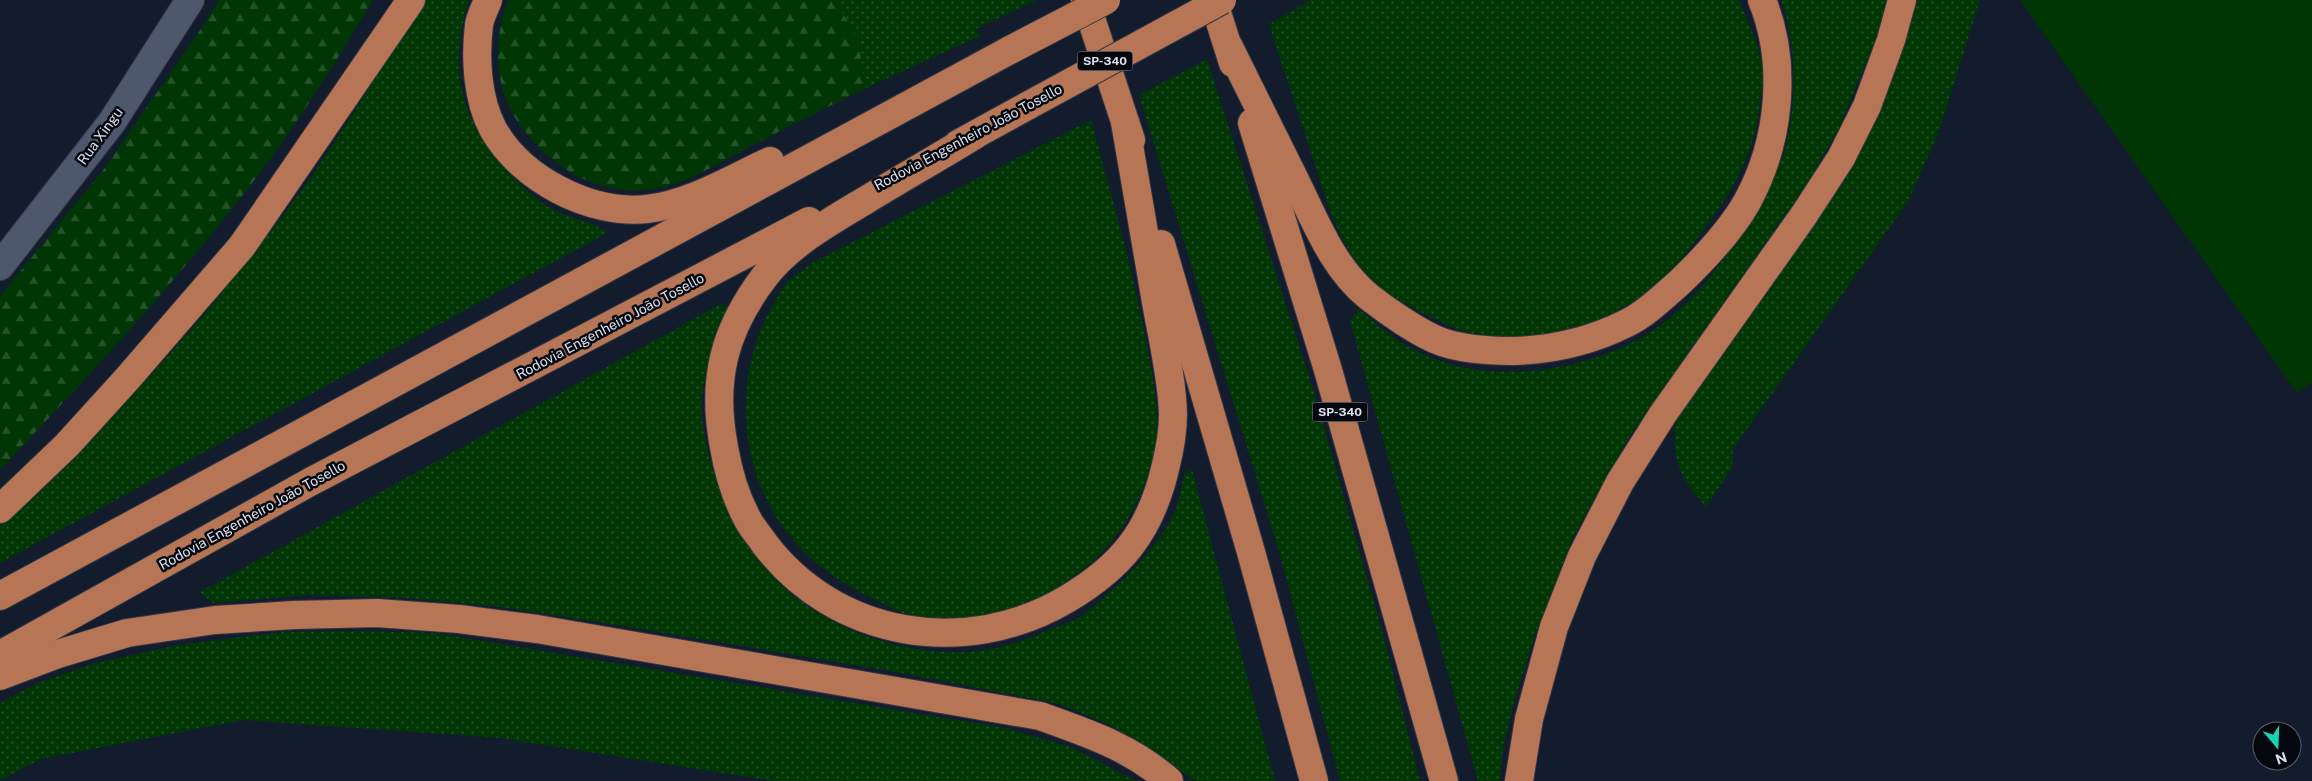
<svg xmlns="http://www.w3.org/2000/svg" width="2312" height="781" font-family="'Public Sans',sans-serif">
  <defs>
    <pattern id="grass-dots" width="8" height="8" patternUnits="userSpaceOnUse" patternTransform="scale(1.25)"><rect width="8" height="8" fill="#003604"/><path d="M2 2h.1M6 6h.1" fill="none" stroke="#255329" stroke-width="1.8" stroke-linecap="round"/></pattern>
    <pattern id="forest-firs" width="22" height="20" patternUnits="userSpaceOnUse" patternTransform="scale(1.25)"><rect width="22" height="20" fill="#003604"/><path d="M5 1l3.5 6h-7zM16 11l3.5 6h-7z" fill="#255329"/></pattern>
  </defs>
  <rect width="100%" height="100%" fill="#131c2d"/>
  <g fill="url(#grass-dots)">
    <path d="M423 0H469C448 67 459 117 506 169 521 186 538 202 558 212 577 221 588 218 607 233L0 563V524C111 426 211 313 299 194 344 132 383 65 423 0Z"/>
    <path d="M842 0H1036L976 29 980 36 864 89 859 39 840 9Z"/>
    <path d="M1311 0H1739C1748 24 1761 47 1763 73 1764 82 1761 92 1760 101 1755 149 1737 186 1707 225 1691 246 1673 274 1650 290 1599 327 1536 345 1473 334 1458 331 1441 321 1427 315 1408 306 1387 295 1373 281 1336 245 1325 193 1309 146 1296 105 1282 65 1269 24Z"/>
    <path d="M1781 0H1887L1874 43 1838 130 1808 182 1629 437 1573 537 1533 641 1514 702 1503 748 1500 781H1478L1350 321 1359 309C1380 328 1400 345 1427 356 1499 388 1605 369 1666 321 1701 294 1727 256 1750 219 1762 199 1775 178 1783 156 1797 112 1798 43 1781 0Z"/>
    <path d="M1918 0H1980L1939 131 1909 200 1733 449 1732 468 1706 507C1677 474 1672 460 1676 417L1828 205 1859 157 1884 104Z"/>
    <path d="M1207 59 1313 389 1383 634 1420 781H1340L1281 558 1139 95Z"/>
    <path d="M1091 120C1110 192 1132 264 1145 337 1151 366 1157 396 1157 425 1156 479 1122 543 1078 573 1057 588 1035 603 1010 611 980 621 941 621 910 615 898 613 885 604 874 599 844 585 815 566 793 540 738 477 731 376 773 305 777 299 780 291 785 285 792 277 802 271 810 264Z"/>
    <path d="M721 304 731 309C720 337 705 367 702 397 699 429 714 478 727 507 743 540 769 576 798 599 852 640 930 662 997 648 1015 644 1033 637 1050 629 1060 625 1071 622 1080 617 1089 611 1097 603 1105 596 1128 578 1165 537 1176 509 1180 498 1182 485 1184 474L1192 470 1275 781H1195L1150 748 1108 724 1059 704 907 674 587 620 500 607 408 598 309 595 213 603 200 592Z"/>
    <path d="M362 631 435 633 1005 728 1071 747 1136 781H773L500 738 243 720 41 759 0 780V703L38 683 92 664 178 645 283 632Z"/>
  </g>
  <g fill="url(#forest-firs)">
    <path d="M219 0H373C330 72 284 145 231 210 159 301 79 386 0 470V296L104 169 207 20Z"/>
    <path d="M508 0H842L840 9 859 39 864 89C825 108 787 128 749 147 728 158 707 171 685 180 622 206 563 181 523 129 494 93 492 42 508 0Z"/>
  </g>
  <path fill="#003604" d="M2020 0H2312V382L2297 393Z"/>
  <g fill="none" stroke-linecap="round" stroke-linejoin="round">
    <defs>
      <path id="street" d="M0 266 112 122 190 0"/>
      <g id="highway">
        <path d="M488 0C485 8 480 17 479 25 475 58 477 99 493 129 521 179 590 215 647 209 690 204 731 179 770 161"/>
        <path d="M1085 0 1131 140"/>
        <path d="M1213 0 1233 63"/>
        <path d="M1228 45C1250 90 1272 134 1294 178 1315 220 1332 267 1369 297 1387 311 1421 335 1442 342 1465 350 1490 351 1513 351 1553 350 1591 341 1627 323 1646 314 1664 296 1680 282 1704 259 1730 232 1747 202 1780 142 1788 64 1762 0"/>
        <path d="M1252 123 1328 370 1444 781"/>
        <path d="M975 135C939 157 902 178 866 200 831 221 791 243 765 276 724 330 711 380 724 447 728 471 736 498 748 520 752 528 759 535 764 543 835 638 966 659 1067 599 1121 567 1150 532 1165 469 1169 453 1173 431 1173 414 1172 376 1161 333 1155 296 1145 238 1135 180 1125 122"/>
        <path d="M958 144 1029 105"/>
        <path d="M1161 244 1251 552 1314 781"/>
        <path d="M0 509 67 445 127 379 242 246 411 0"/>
        <path d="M0 596 1010 50"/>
        <path d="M0 655 310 482 809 221"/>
        <path d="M0 676 58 654 127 633 215 620 294 615 377 613 459 619 537 629 1040 716C1087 733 1131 747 1169 781"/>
        <path d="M1519 781 1529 719 1554 627 1582 556 1620 482 1663 414 1804 215 1841 158 1867 106 1891 40 1902 0"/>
      </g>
    </defs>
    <use href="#street" stroke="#323645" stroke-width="30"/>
    <use href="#highway" stroke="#323645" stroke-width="30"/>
    <use href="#street" stroke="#4d586d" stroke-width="28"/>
    <use href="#highway" stroke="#b67655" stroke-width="28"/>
    <defs>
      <g id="highway-bridge">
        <path d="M1010 50 1106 0"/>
        <path d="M1029 105 1222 0"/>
      </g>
    </defs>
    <use href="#highway-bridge" stroke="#323645" stroke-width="30" stroke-linecap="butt"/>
    <use href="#highway-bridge" stroke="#b67655" stroke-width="28"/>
  </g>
  <g text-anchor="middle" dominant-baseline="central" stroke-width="5" stroke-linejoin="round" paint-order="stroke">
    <g fill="#04070e" stroke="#9aa0aa" stroke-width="1">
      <rect x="1077.5" y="51.5" width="55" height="19" rx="4"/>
      <rect x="1312.5" y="402.5" width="55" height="19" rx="4"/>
    </g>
    <g font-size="12" font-weight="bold" fill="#dae1ed">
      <text x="1105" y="61">SP-340</text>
      <text x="1340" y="412">SP-340</text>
    </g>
    <g font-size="14" fill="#dae1ed" stroke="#04070e">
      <text transform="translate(100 136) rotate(-54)">Rua Xingu</text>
      <text transform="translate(968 137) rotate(-28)">Rodovia Engenheiro João Tosello</text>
      <text transform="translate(610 326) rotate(-28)">Rodovia Engenheiro João Tosello</text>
      <text transform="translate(252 515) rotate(-29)">Rodovia Engenheiro João Tosello</text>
    </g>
  </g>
  <g transform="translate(2277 746) rotate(161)"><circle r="24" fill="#04070e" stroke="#5a5e67"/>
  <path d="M0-4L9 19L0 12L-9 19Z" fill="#17d5b2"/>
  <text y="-8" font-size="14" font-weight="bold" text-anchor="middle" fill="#dae1ed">N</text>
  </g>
</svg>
